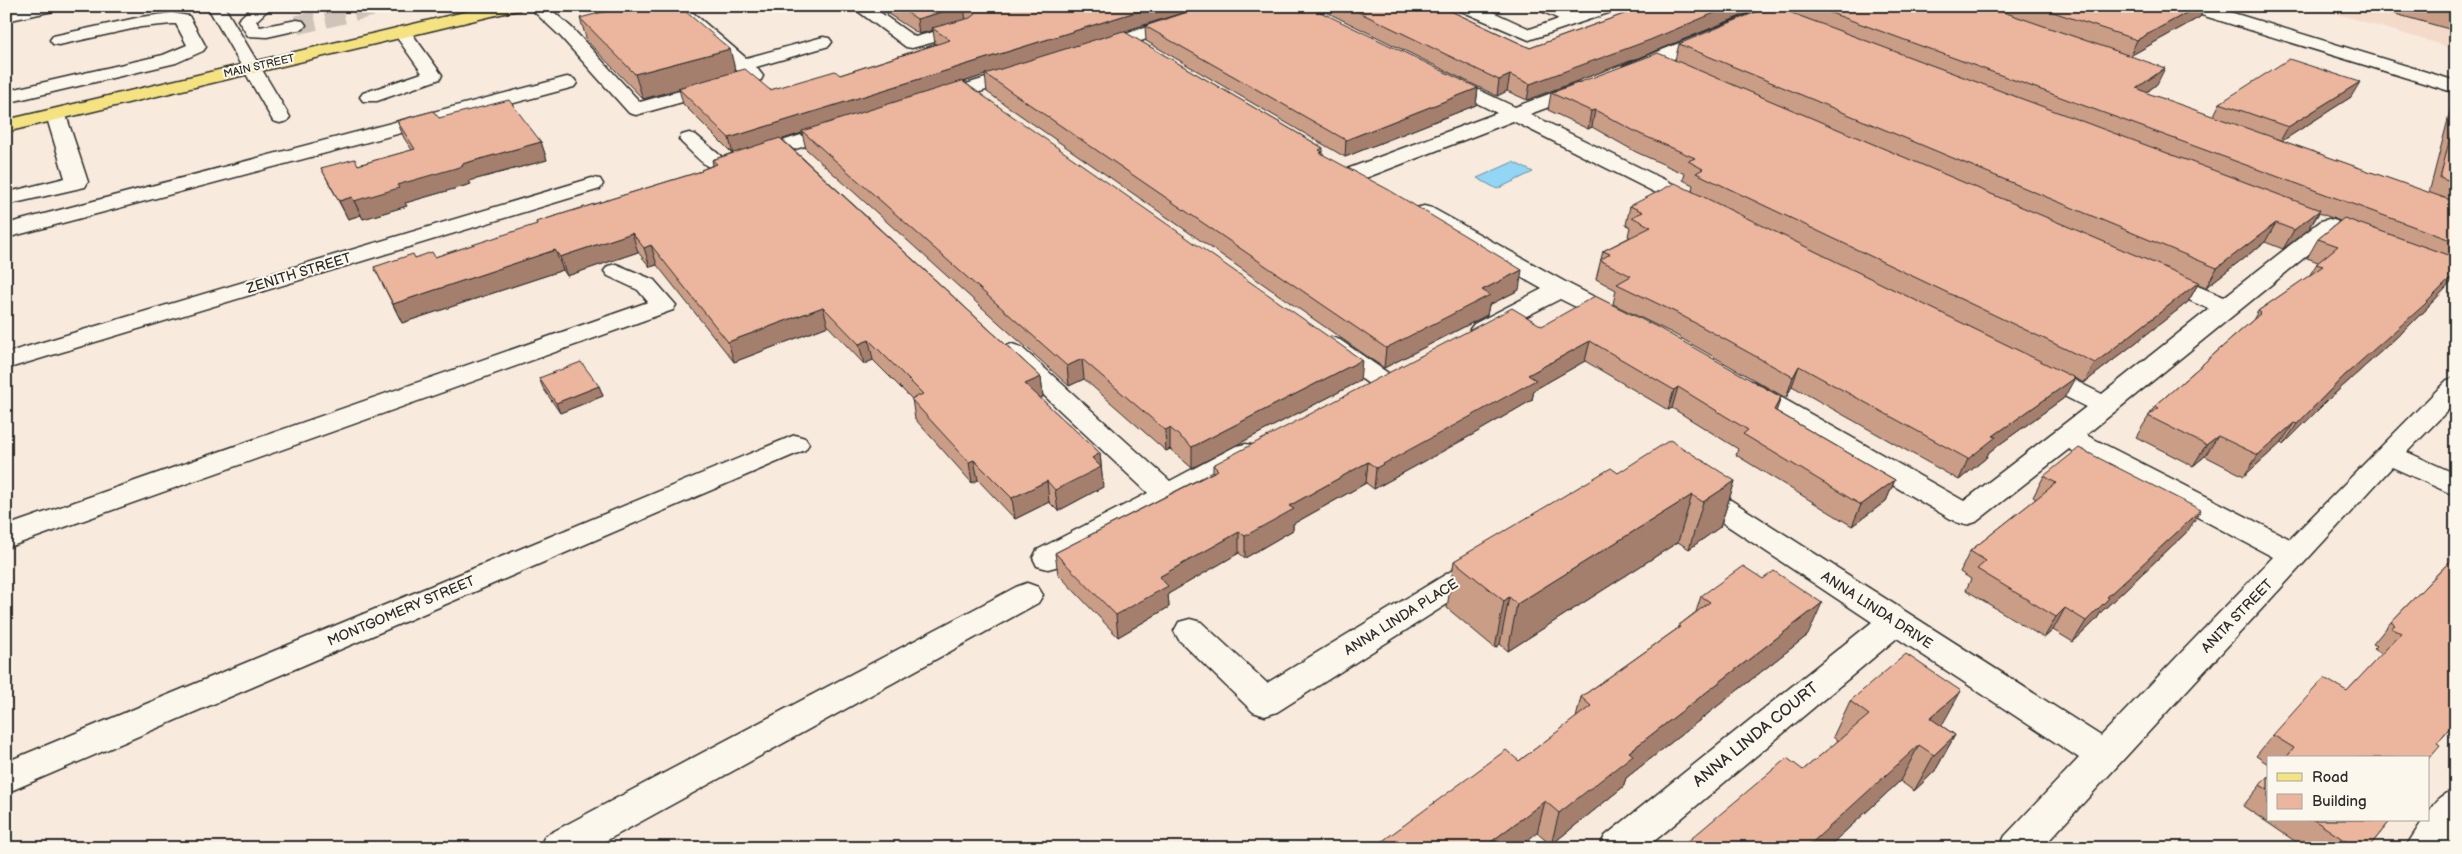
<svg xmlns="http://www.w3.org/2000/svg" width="2462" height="854" font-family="'Balsamiq Sans',sans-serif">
  <rect width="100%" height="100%" fill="#f8eadc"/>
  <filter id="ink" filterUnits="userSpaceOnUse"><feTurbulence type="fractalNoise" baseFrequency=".02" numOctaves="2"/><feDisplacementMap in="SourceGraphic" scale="10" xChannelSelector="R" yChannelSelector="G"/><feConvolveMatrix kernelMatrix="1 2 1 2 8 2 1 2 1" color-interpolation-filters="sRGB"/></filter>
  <g filter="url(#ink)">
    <path fill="#f4dac9" d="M2310 6H2456V49Z"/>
    <path fill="#92d5f4" stroke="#6991a4" d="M1513 162 1533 172 1497 189 1477 178Z"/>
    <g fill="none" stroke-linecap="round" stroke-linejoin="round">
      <path stroke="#cfc4b9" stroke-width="19" stroke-dasharray="19 10" stroke-linecap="butt" d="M297 25 377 6"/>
      <defs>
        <g id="minor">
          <path d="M27 6H60L58 10 6 21V11Z"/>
          <path d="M207 6H224L290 117 287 121 280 123 273 121Z"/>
          <path d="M253 6H272L256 21 260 27 297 20 303 21 306 25 303 29 267 37 248 36 238 20Z"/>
          <path d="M528 6H547L572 28 640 102 741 74 666 6H685L746 58 823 37 829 38 832 42 829 46 756 67 763 76 761 80 636 115 629 113 560 36Z"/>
          <path d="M851 6H871L915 37 966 23 972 24 975 28 972 32 912 48 906 47Z"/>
          <path d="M1211 6H1237L1235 10 1104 53H1092L1089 49 1092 45Z"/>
          <path d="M1457 6H1480L1530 29 1559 19 1539 10 1537 6H1560L1576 13 1594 6H1619L1617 10 1529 40 1459 10Z"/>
          <path d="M1770 6H1794L1792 10 1637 74H1623L1621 70 1623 66Z"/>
          <path d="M2183 6H2210L2456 81V93L2185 10Z"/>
          <path d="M172 13 189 16 206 47 203 51 176 63 6 103V91L163 55 187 45 176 24H172L141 27 59 45 53 44 50 40 53 36 141 17Z"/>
          <path d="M402 27 408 28 442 75 440 79 377 101H363L360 97 363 93 422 73 393 32 396 28Z"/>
          <path d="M1021 67 1028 69 1030 73 1028 77 938 105 931 103 928 99 931 95Z"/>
          <path d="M1443 73 1515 107 1578 83H1592L1595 87 1592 91 1530 114 1706 200 1709 205 1706 210 1698 212 1690 210 1513 121 1363 179 1355 180 1347 179 1344 174 1347 169 1497 113 1436 83 1433 79 1436 75Z"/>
          <path d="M567 77 574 79 577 83 574 87 6 238V224Z"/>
          <path d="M56 109 63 111 66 115 88 182 85 187 6 205V190L13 191 65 178 46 115 49 111Z"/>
          <path d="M839 123 846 125 849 129 846 133 751 163 744 161 741 157 744 153Z"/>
          <path d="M689 133 696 135 729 163 733 167 729 171C711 176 695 155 682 143L679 139 682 135Z"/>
          <path d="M592 178 600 179 603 184 600 189 6 369V353Z"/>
          <path d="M1424 206 1432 208 1569 284 1628 314 1631 319 1628 324 1619 326 1610 324 1560 299 1492 334 1483 337 1474 334 1470 329 1474 324 1542 289 1416 218 1413 213 1416 208Z"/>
          <path d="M2329 219 2337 221 2340 226 2337 231 2086 435 2290 539 2447 380 2456 378V402L2407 452 2456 474V496L2392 467 2042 848H1999L2005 836 2079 758 1897 638 1646 848H1599L1605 836 1872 622 1684 497 1679 490 1684 483 1694 480 1704 483 2101 736 2273 557 2069 449 1976 522 1966 525 1956 522 1736 394 1732 388 1736 382 1745 380 1754 382 1964 501 2086 407 2026 377 2022 371 2026 365 2035 363 2044 365 2102 394 2209 309 2150 283 2146 278 2150 273 2158 271 2166 273 2224 297 2321 221Z"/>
          <path d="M616 264 654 280 676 305 673 310 6 548V526L648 302 638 290 608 276 604 271 608 266Z"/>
          <path d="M1331 337 1340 340 1391 375 1395 381 1391 387 1382 389 1373 387 1322 350 1318 345 1322 340Z"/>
          <path d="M1012 344 1021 347 1170 481 1236 446 1246 444 1256 446 1260 453 1256 460 1059 566 1048 569 1037 566 1033 558 1037 550 1148 493 1003 357 999 352 1003 347Z"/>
          <path d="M795 435 805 438 809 444 805 450 6 793V762Z"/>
          <path d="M1482 556 1493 559 1497 567 1493 575 1277 712 1265 716 1253 712 1179 640 1174 631 1179 622 1190 619 1201 622 1267 683 1471 559Z"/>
          <path d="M1027 583 1038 587 1043 595 1038 603 593 848H539L545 836 1016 587Z"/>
          <path d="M2456 789V834L2446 848H2405L2423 820H2428C2428 805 2443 794 2456 789Z"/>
        </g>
        <path id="major" d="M490 6H521L519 10 513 11 6 132V120Z"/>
      </defs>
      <use href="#minor" stroke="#2b2b2b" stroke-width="3"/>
      <use href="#major" stroke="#2b2b2b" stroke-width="3"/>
      <use href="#minor" fill="#fbf7ec" fill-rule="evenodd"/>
      <use href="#major" fill="#f5e382" fill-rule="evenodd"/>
    </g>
    <g fill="#ca9d87" stroke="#2b2b2b">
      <path d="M876 6H1204L1124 32 1323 148V155L1519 290 1489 305 1487 315 1384 368 987 92 985 75 964 82 1360 381 1192 468 1170 449 1166 451 1084 379 1069 386 806 149 802 133 782 139 1041 377 1043 397 1040 398 1100 453 1103 487 1058 511 1049 502 1015 519 978 480 972 483 915 419 912 399 873 360 864 364 828 326 734 362 657 265 650 267 638 252 567 276 563 270 402 323 374 267 415 258 435 257 537 225 536 222 702 171 701 170 713 165 712 160 732 153 683 104 679 89 643 99 587 41 580 18 730 49 735 72 770 90 840 75 936 44H935L933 30 919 34Z"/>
      <path d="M1314 6H1440L1530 48 1646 6H1765L1646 55 1527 100 1507 91 1497 96Z"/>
      <path d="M1790 6H2205L2200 17 2130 56 2157 84 2146 93 2213 117 2220 103 2351 97 2282 141 2429 193 2451 108 2456 101V264L2453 263 2456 265V276L2448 286 2410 325 2331 397 2283 445 2281 443 2244 476 2205 456 2193 466 2136 437 2155 406 2253 320 2258 311 2309 276 2318 262 2307 258 2318 239 2340 221 2319 213 2309 229 2283 249 2265 242 2206 287 2198 284 2188 302 2084 383 2074 378 2064 398 1989 452 1986 458 1959 480 1792 386 1786 398 1672 333 1613 304 1616 290 1596 279 1603 251 1630 237 1628 236 1630 227 1626 225 1630 206 1692 191 1693 185 1683 180 1685 174 1636 152 1592 127 1588 129 1548 110 1551 93 1675 60 1679 44 1788 12Z"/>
      <path d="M2230 6H2258L2250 11Z"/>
      <path d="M2367 6H2456V31Z"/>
      <path d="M1145 26 1478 88 1476 105 1345 157 1146 41Z"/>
      <path d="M439 118 541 142 547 160 469 181 471 184 405 203 407 206 363 219 361 215 348 219 321 168 358 165 412 150 404 138 397 121Z"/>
      <path d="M1542 326 1781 397 1776 411 1895 480 1886 501 1852 526 1736 455 1738 449 1672 408 1668 410 1585 361 1534 390 1532 400 1472 435 1374 489 1366 483 1293 524V530L1245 558 1239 553 1168 594 1169 607 1118 637 1058 574 1055 553 1213 472V465Z"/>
      <path d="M539 378 599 386 603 396 560 413 543 388Z"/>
      <path d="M1618 473 1735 481 1720 527 1689 549 1678 542 1508 651 1500 644 1495 648 1447 608 1454 561Z"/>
      <path d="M2044 476 2187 532 2101 612 2096 620 2073 642 2053 630 2044 638 1966 590 1971 579 1960 572 1970 551 2036 499 2033 497Z"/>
      <path d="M2456 552V720L2437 743 2428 758H2268V764L2256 756 2273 735 2347 691 2382 654 2374 649 2377 646 2373 644 2391 622 2451 560 2450 559Z"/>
      <path d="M1701 596 1808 635 1626 778 1623 787 1551 845 1537 833 1519 761 1576 718 1581 697 1677 629 1678 626 1696 612Z"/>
      <path d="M1850 701 1942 726 1955 735 1935 771 1914 791 1900 781 1827 848H1680L1803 770 1838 741 1833 737Z"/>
      <path d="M2268 776V820H2391L2368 848H2305L2243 806Z"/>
    </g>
    <g fill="#a47f6e" stroke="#2b2b2b">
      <path d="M964 6 966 21 932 28 933 30 919 34 917 19Z"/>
      <path d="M1155 6H1204L986 75 985 74V75L804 133 802 131V133L733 155 729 138Z"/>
      <path d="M1731 6H1765L1646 55 1527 100 1530 84Z"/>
      <path d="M2199 6H2205L2200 17 2130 56 2137 40Z"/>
      <path d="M2252 6H2258L2250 11Z"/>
      <path d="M730 49 736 73 678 88 679 89 643 99 635 74Z"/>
      <path d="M2165 68 2157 84 2130 105 2137 88Z"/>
      <path d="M1510 75 1507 91 1497 96 1499 80Z"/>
      <path d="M2360 82 2351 97 2279 143 2288 127Z"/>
      <path d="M1478 88 1476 105 1345 157 1346 140Z"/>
      <path d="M1595 110 1592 127 1588 129 1591 111Z"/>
      <path d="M541 142 547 160 469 181 471 184 405 203 407 206 363 219 354 201 397 185 462 164Z"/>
      <path d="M352 197 361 215 348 219 339 201Z"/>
      <path d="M2320 210 2309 229 2283 249 2294 230Z"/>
      <path d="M2276 223 2265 242 2206 287 2217 268Z"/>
      <path d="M632 233 638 252 567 276 560 257Z"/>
      <path d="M651 245 657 265 650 267 644 248Z"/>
      <path d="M555 250 563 270 402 323 393 304Z"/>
      <path d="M1522 270 1519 290 1489 305 1487 315 1384 368 1386 348 1482 290Z"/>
      <path d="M2456 273V276L2448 286 2410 325 2331 397 2283 445 2297 424 2344 376Z"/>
      <path d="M2199 282 2188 302 2084 383 2095 363Z"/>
      <path d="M823 307 828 326 734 362 728 342Z"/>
      <path d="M869 340 873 360 864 364 859 344Z"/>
      <path d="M1590 341 1585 361 1534 390 1532 400 1472 435 1374 489 1376 468 1528 375Z"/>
      <path d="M1082 359 1084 379 1069 386 1067 366Z"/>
      <path d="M1362 360 1360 381 1192 468V447Z"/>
      <path d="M1799 366 1792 386 1786 398 1793 377Z"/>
      <path d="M1041 377 1043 397 1027 404 1025 384Z"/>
      <path d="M2075 378 2064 398 1989 452 1986 458 1959 480 1968 459 1993 436Z"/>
      <path d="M599 386 603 396 560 413 556 403Z"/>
      <path d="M1678 387 1672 408 1668 410 1674 390Z"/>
      <path d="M1781 397 1774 418V410Z"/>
      <path d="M2294 423 2281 443 2244 476 2258 455Z"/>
      <path d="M1170 428V449L1166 451 1165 430Z"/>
      <path d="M2218 436 2205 456 2193 466 2206 445Z"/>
      <path d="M1100 453 1103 487 1058 511 1055 490 1092 458Z"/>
      <path d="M974 460 978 480 972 483 969 462Z"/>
      <path d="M1368 462 1366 483 1293 524V530L1245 558V536L1289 506Z"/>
      <path d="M1895 480 1886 501 1852 526 1861 505Z"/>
      <path d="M1047 481 1049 502 1015 519 1012 498Z"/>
      <path d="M1735 481 1720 527 1689 549 1703 502Z"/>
      <path d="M1692 495 1678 542 1508 651 1517 604Z"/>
      <path d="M2201 510 2187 532 2101 612 2096 620 2073 642 2086 621 2107 597Z"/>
      <path d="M1239 532V553L1168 594 1169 607 1118 637 1116 615 1159 577Z"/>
      <path d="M1509 597 1500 644 1495 648 1504 601Z"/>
      <path d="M1822 603 1808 635 1626 778 1623 787 1551 845 1559 813 1629 752Z"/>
      <path d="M2065 608 2053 630 2044 638 2056 617Z"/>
      <path d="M1961 691 1941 727 1919 745 1900 781 1827 848H1806L1930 718Z"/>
      <path d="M1955 735 1935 771 1914 791 1934 755Z"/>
      <path d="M1545 801 1537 833 1517 848H1483Z"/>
    </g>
    <g fill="#ebb69d" stroke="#2b2b2b">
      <path d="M626 6H679L730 49 635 74 580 18Z"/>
      <path d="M897 6H963L917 19Z"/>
      <path d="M965 6H1155L729 138 678 88 745 69 770 90 835 71 840 75 950 40 932 28 970 18 975 14 972 8Z"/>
      <path d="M1206 6H1308L1478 88 1346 140 1145 26Z"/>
      <path d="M1346 6H1440L1530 48 1646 6H1731L1650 40 1530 84 1510 75 1499 80Z"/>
      <path d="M1770 6H1773L2320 210 2294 230 2276 223 2217 268 1679 44Z"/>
      <path d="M1812 6H1986L2165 68 2137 88 2150 94 2456 202V242Z"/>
      <path d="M2035 6H2199L2137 40Z"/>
      <path d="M2430 6H2456V13Z"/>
      <path d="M1123 31 1323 148 1319 150 1323 152 1320 153 1389 190 1522 270 1482 290 1490 295 1386 348 985 74Z"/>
      <path d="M1658 53 2199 282 2095 363 1696 173 1703 169 1688 161 1695 158 1640 134 1595 110 1591 111 1551 93Z"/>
      <path d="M2289 59 2360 82 2288 127 2220 103Z"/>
      <path d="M962 81 1362 360 1192 447 1170 428 1165 430 1082 359 1067 366 802 131Z"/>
      <path d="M509 100 541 142 462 164 463 166 397 185 399 188 354 201 352 197 339 201 321 168 355 159 358 165 415 149 397 121 433 111 439 118Z"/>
      <path d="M2456 114V184L2440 178Z"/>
      <path d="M780 138 1041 377 1025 384 1100 453 1092 458 1101 467 1055 490 1047 481 1012 498 974 460 969 462 911 399 923 394 869 340 859 344 823 307 728 342 651 245 644 248 632 233 560 257 555 250 393 304 374 267 413 254 415 258 432 252 435 257 537 224 536 222 702 171 701 170 717 164 712 160Z"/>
      <path d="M1675 183 2075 378 1993 436 1996 437 1968 459 1799 366 1793 377 1677 313 1617 284 1631 276 1600 260 1610 254 1603 251 1651 227 1632 217 1643 212 1630 206Z"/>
      <path d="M2344 218 2456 258 2451 263 2456 265V273L2424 305 2344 376 2297 424 2294 423 2258 455 2218 436 2206 445 2148 416 2159 408 2155 406 2261 313 2258 311 2323 266 2316 264 2338 246 2318 239Z"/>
      <path d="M1595 296 1657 327 1781 397 1774 410 1895 480 1861 505 1743 434 1748 430 1678 387 1674 390 1590 341 1528 375 1536 380 1475 414 1376 468 1368 462 1289 506 1294 509 1245 536 1239 532 1159 577 1168 586 1116 615 1055 553 1218 470 1213 465 1512 308 1542 326Z"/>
      <path d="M581 362 599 386 556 403 539 378Z"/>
      <path d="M1670 440 1735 481 1703 502 1692 495 1517 604 1509 597 1504 601 1454 561 1611 468 1618 473Z"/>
      <path d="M2079 448 2201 510 2107 597 2109 598 2086 621 2065 608 2056 617 1977 569 1986 561 1970 551 2056 483 2044 476Z"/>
      <path d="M2456 555V720L2437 743 2440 745 2428 759V758H2286L2294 748 2273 735 2324 678 2347 691 2401 633 2391 628 2395 625 2391 622Z"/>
      <path d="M1743 566 1763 579 1774 571 1822 603 1629 752 1633 755 1559 813 1545 801 1483 848H1373L1506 750 1519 761 1591 706 1581 697 1680 627 1678 626 1710 602 1701 596Z"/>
      <path d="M1906 654 1961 691 1930 718 1955 735 1934 755 1919 745 1806 848H1680L1787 758 1803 770 1869 715 1850 701Z"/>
      <path d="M2268 776V790L2260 785Z"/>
      <path d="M2314 820H2391L2368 848H2356Z"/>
    </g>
  </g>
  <g text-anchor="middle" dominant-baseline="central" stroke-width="4" stroke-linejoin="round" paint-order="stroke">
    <g font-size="11" fill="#2b2b2b" stroke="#fbf7ec">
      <text transform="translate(259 66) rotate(-13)">MAIN STREET</text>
    </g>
    <g font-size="14" fill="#2b2b2b" stroke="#fbf7ec">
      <text transform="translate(299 273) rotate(-17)">ZENITH STREET</text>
      <text transform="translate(1877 610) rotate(33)">ANNA LINDA DRIVE</text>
      <text transform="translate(401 611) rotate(-23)">MONTGOMERY STREET</text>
      <text transform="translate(2237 616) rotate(-46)">ANITA STREET</text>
      <text transform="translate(1401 617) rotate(-32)">ANNA LINDA PLACE</text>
    </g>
    <g font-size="16" fill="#2b2b2b" stroke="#fbf7ec">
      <text transform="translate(1756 735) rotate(-39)">ANNA LINDA COURT</text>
    </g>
  </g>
  <rect width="2462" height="854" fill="none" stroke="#fbf7ec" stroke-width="25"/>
  <rect x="12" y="12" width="2437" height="829" fill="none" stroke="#2b2b2b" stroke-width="2" filter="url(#ink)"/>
  <rect x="2267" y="756" width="162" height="65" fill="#fbf7ec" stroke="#a8a59f"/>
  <rect x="2277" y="773" width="25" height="8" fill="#f5e382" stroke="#a8a59f"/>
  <text x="2312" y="782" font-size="15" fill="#2b2b2b">Road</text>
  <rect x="2277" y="794" width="25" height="15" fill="#ebb69d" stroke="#a8a59f"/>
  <text x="2312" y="806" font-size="15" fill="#2b2b2b">Building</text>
</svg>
